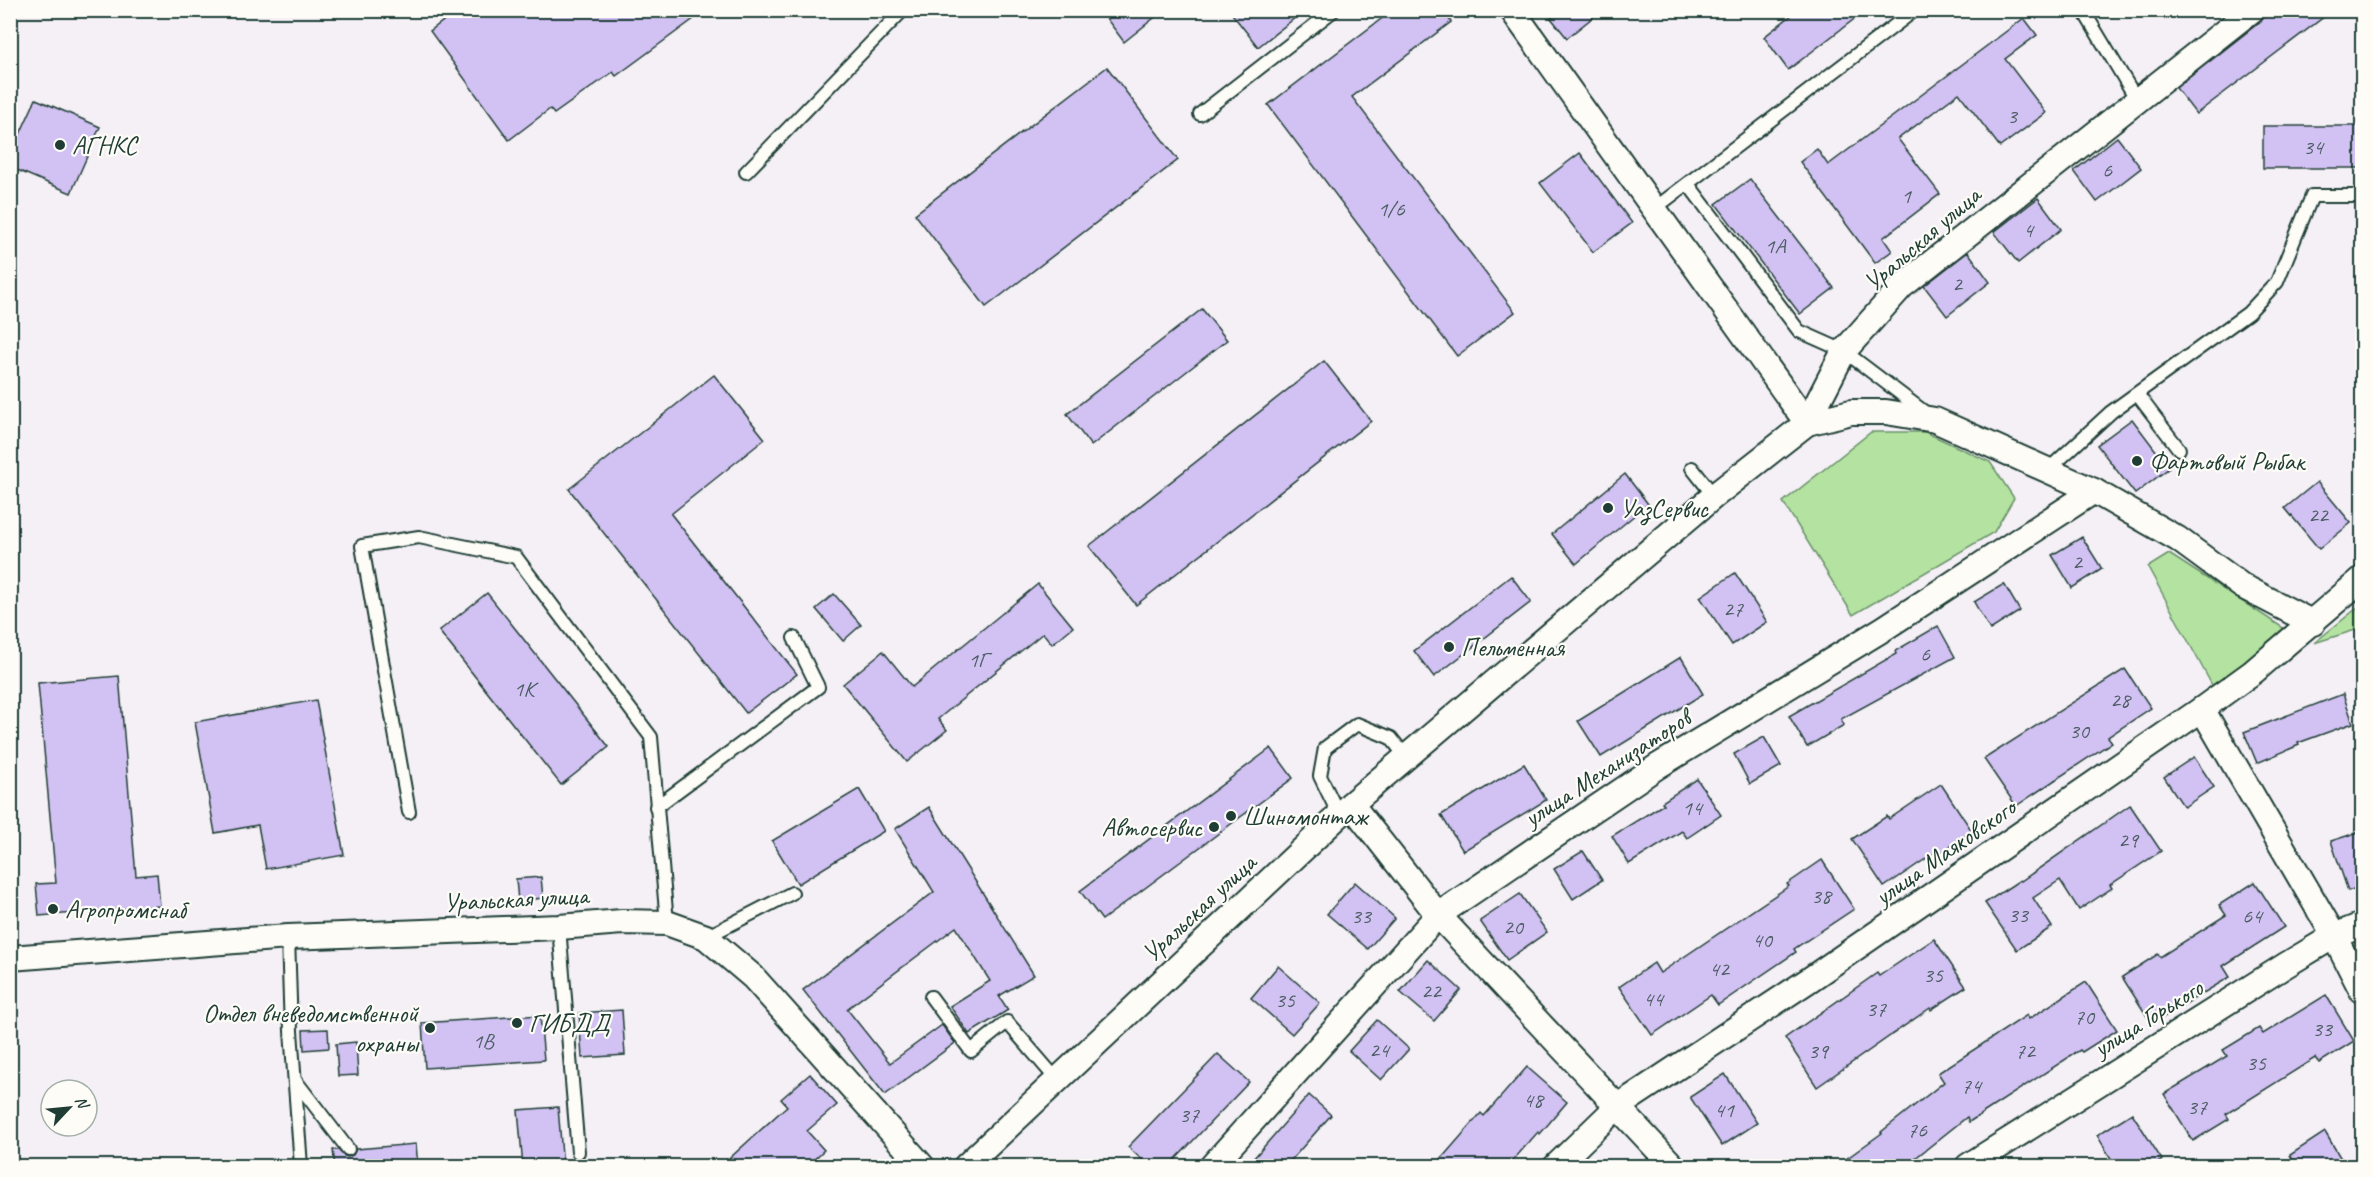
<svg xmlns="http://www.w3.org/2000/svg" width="2373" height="1177" font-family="Caveat,sans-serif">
  <rect width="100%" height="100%" fill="#f4f0f6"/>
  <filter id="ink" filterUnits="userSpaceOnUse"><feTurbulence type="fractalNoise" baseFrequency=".0167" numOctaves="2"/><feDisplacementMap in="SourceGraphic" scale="12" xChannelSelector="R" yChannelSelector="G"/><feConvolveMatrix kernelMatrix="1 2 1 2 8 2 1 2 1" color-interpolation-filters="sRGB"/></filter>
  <g filter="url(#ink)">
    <g fill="#b3e2a1" stroke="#69906a" stroke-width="1.5">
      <path d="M1871 432H1925L1990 462 2014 498 1994 532 1853 615 1783 502Z"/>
      <path d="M2169 554 2288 631 2213 687 2148 567Z"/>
      <path d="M2362 604V628L2314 643Z"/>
    </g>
    <g fill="#d2c1f3" stroke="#1f3d34" stroke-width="1.5">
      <path d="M458 10H706L616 76 613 72 554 114 550 109 509 140 430 31Z"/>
      <path d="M1100 10H1164L1124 42Z"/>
      <path d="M1229 10H1305L1258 47Z"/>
      <path d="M1393 10H1443L1451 22 1352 97 1515 312 1457 356 1268 105Z"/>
      <path d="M1561 10H1602L1567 38 1551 18Z"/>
      <path d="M1798 10H1866L1788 70 1764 37Z"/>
      <path d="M2270 10H2333L2196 114 2176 88 2261 21Z"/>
      <path d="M2024 18 2037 35 2005 59 2046 113 2000 147 1959 93 1898 139 1940 194 1883 238 1892 251 1875 263 1800 162 1817 149 1828 165Z"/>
      <path d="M1107 67 1178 160 986 307 915 214Z"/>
      <path d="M36 99 100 127 71 193 10 167V156Z"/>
      <rect x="2263" y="126" width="99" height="42"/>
      <path d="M2117 137 2141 168 2097 202 2074 171Z"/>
      <path d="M1580 153 1632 223 1593 252 1540 183Z"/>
      <path d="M1750 179 1834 288 1800 314 1716 204Z"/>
      <path d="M2038 198 2061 229 2018 263 1994 232Z"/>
      <path d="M1968 252 1990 282 1947 316 1924 286Z"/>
      <path d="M1202 309 1227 340 1091 446 1067 414Z"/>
      <path d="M1324 361 1371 421 1136 605 1089 546Z"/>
      <path d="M714 375 765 439 671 514 797 674 746 713 569 489Z"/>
      <path d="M2132 419 2169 468 2135 494 2097 445Z"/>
      <path d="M1625 474 1648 504 1576 564 1552 534Z"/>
      <path d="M2317 482 2351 523 2319 549 2285 508Z"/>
      <path d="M2082 537 2102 569 2072 588 2052 555Z"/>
      <path d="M1735 573 1767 622 1732 645 1700 597Z"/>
      <path d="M1511 576 1531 602 1434 677 1414 651Z"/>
      <path d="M1038 584 1073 627 1052 644 1043 633 938 719 947 730 907 762 843 684 883 651 912 687Z"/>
      <path d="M2004 584 2020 611 1990 630 1974 602Z"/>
      <path d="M487 593 609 747 561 785 439 631Z"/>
      <path d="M834 594 861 625 843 641 816 609Z"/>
      <path d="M1938 626 1955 657 1841 719 1844 725 1807 747 1789 716 1896 654 1895 651Z"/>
      <path d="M1681 657 1703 694 1601 757 1578 721Z"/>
      <path d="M2125 669 2151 708 2108 737 2112 742 2016 806 1984 759Z"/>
      <path d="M119 676 136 876 157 874 160 906 39 916 36 884 56 883 38 683Z"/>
      <path d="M2343 694 2353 723 2298 743 2299 745 2257 763 2244 732Z"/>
      <path d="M316 700 344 855 266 869 258 825 215 833 195 722Z"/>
      <path d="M1764 737 1781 766 1750 784 1734 754Z"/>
      <path d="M1271 748 1293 778 1102 920 1080 891Z"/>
      <path d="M2194 757 2214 787 2184 807 2164 777Z"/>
      <path d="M1524 764 1546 800 1463 851 1441 815Z"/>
      <path d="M1697 779 1721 815 1687 838 1682 831 1629 864 1612 836 1664 804 1662 802Z"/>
      <path d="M1941 784 1972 831 1938 855 1936 852 1884 887 1852 839 1887 816 1889 819Z"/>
      <path d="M859 789 884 831 798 884 772 841Z"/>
      <path d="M2130 805 2161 851 2110 885 2112 888 2079 910 2060 880 2033 898 2052 927 2017 950 1985 903 2020 880 2021 881Z"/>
      <path d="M929 807 1034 975 999 996 1008 1010 969 1034 950 1006 990 981 956 927 847 1009 890 1063 942 1025 955 1043 885 1095 803 990 934 892 895 829Z"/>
      <path d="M2362 831V886L2348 891 2331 841Z"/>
      <path d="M1583 851 1602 880 1573 899 1554 869Z"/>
      <path d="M1822 860 1854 909 1794 949 1796 952 1718 1005 1711 995 1652 1035 1619 987 1654 963 1660 973 1789 886 1787 884Z"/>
      <path d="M541 877 543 898 518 901 516 879Z"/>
      <path d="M1355 882 1395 918 1368 949 1327 914Z"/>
      <path d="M2255 882 2284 927 2223 966 2230 977 2152 1024 2122 977 2158 954 2160 957 2226 915 2219 905Z"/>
      <path d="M1520 894 1547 932 1507 960 1480 921Z"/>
      <path d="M1934 939 1966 987 1931 1010 1930 1008 1817 1087 1785 1038 1877 973 1879 976Z"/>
      <path d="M1428 960 1461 990 1434 1021 1400 992Z"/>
      <path d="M1278 966 1320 1003 1292 1034 1251 998Z"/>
      <path d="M2086 982 2117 1030 2082 1052 2080 1050 1969 1122 1967 1117 1904 1167H1835L1882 1133 1881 1132 1944 1082 1938 1073 2027 1015 2029 1019Z"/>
      <path d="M2326 995 2354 1041 2319 1063 2315 1058 2226 1114 2229 1119 2193 1141 2164 1094 2227 1056 2223 1050 2259 1028 2263 1034Z"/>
      <path d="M622 1010 625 1055 582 1058 579 1013Z"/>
      <path d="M540 1015 544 1060 425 1068 422 1023Z"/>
      <path d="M1377 1020 1409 1049 1381 1080 1349 1051Z"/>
      <path d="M328 1029 329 1048 304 1050 303 1030Z"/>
      <path d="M356 1042 358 1075 338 1076 336 1044Z"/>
      <path d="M1218 1054 1249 1082 1168 1167H1150L1128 1147Z"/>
      <path d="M1527 1067 1567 1102 1540 1134 1538 1132 1507 1167H1434L1481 1113 1484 1116Z"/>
      <path d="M810 1074 837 1105 807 1131 824 1150 806 1167H720L787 1106 781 1099Z"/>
      <path d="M1725 1074 1757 1123 1722 1146 1690 1097Z"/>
      <path d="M1309 1095 1331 1115 1285 1167H1246Z"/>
      <path d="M558 1107 563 1167H523L518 1110Z"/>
      <path d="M2132 1113 2162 1160 2152 1167H2116L2097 1135Z"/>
      <path d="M2325 1132 2346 1167H2297L2290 1155Z"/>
      <path d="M416 1144 418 1167H335L333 1150H338L344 1156 348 1157 353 1155 356 1149Z"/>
    </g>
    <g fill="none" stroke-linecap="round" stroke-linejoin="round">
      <defs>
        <g id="lane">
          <path d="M2083 10 2137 100"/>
          <path d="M1200 114 1334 10"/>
          <path d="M746 172 903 10"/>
          <path d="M1688 184 1799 331 1844 351 1927 414"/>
          <path d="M1654 209 1915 10"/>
          <path d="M2137 394 2179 449"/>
          <path d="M1692 468 1714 496"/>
          <path d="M2049 469 2111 412 2248 313 2277 282 2312 196H2362"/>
          <path d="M656 807 818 687 794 638"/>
          <path d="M409 812 362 546 419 537 516 557 651 737 667 923"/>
          <path d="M1339 815 1320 776 1325 748 1357 724 1391 738 1406 757"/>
          <path d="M559 927 578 1152"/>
          <path d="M288 937 291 1031 301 1166"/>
          <path d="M706 937 792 893"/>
          <path d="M931 997 971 1051 1007 1022 1057 1080"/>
          <path d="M295 1080 348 1149"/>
        </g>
        <g id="street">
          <path d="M1512 10 1807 423"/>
          <path d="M1807 423 1851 412H1886L1935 420 2094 491 2178 539 2242 586 2313 623"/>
          <path d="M2202 709 2334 936 2362 991"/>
          <path d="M1351 804 1438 915 1673 1166"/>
          <path d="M10 958 288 937 559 927 622 922 667 923 706 937 753 977 922 1166"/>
          <path d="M966 1166 1351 804 1714 496 1807 423 1844 351 1902 286 2252 10"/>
          <path d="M1212 1166 1438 915 1658 766 1883 629 2094 491"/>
          <path d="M1556 1166 1617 1107 1809 980 2202 709 2253 672 2362 579"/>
          <path d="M1968 1166 2286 965 2334 936 2362 925"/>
        </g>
      </defs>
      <use href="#lane" stroke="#1f3d34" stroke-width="16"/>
      <use href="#street" stroke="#1f3d34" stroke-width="28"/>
      <use href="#lane" stroke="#fdfcf7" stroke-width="12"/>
      <use href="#street" stroke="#fdfcf7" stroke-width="24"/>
    </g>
  </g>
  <g fill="#1f3d34" stroke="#fdfcf7" stroke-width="2">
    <circle cx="60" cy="145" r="6"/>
    <circle cx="2137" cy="461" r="6"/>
    <circle cx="1608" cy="508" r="6"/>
    <circle cx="1449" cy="647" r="6"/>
    <circle cx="1231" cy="816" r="6"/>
    <circle cx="1214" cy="827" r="6"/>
    <circle cx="53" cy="909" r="6"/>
    <circle cx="517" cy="1023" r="6"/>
    <circle cx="430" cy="1028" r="6"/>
  </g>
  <g text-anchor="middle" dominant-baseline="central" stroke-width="4.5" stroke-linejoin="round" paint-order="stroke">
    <g font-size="22" fill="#4c5e64">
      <text x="2012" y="116">3</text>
      <text x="2313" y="147">34</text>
      <text x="2107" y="170">6</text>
      <text x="1906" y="196">1</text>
      <text x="1391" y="209">1/6</text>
      <text x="2028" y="230">4</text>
      <text x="1775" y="246">1А</text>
      <text x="1957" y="284">2</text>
      <text x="2318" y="515">22</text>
      <text x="2077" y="562">2</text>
      <text x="1733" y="609">27</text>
      <text x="1925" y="654">6</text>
      <text x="978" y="660">1Г</text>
      <text x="524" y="689">1К</text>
      <text x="2120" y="700">28</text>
      <text x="2079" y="731">30</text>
      <text x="1692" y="808">14</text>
      <text x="2128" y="840">29</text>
      <text x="1821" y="896">38</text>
      <text x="2018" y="915">33</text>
      <text x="1361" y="916">33</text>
      <text x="2252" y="916">64</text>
      <text x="1513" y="927">20</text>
      <text x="1762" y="940">40</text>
      <text x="1719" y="969">42</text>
      <text x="1933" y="975">35</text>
      <text x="1431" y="991">22</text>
      <text x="1653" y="999">44</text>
      <text x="1285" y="1000">35</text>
      <text x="1876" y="1009">37</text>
      <text x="2084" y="1017">70</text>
      <text x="2322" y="1029">33</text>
      <text x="483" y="1041">1В</text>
      <text x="1379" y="1050">24</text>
      <text x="1818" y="1051">39</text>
      <text x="2025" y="1051">72</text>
      <text x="2256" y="1063">35</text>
      <text x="1971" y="1086">74</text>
      <text x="1533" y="1100">48</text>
      <text x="2197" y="1107">37</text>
      <text x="1724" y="1110">41</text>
      <text x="1189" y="1115">37</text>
      <text x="1917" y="1130">76</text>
    </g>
    <g font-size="26" fill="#1f3d34" stroke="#fdfcf7" text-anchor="start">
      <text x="72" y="145">АГНКС</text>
      <text x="2149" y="461">Фартовый Рыбак</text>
      <text x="1620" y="508">УазСервис</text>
      <text x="1461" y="647">Пельменная</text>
      <text x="1243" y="816">Шиномонтаж</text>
      <text x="1202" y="827" text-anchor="end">Автосервис</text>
      <text x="65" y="909">Агропромснаб</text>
      <text x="418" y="1013" text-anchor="end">Отдел вневедомственной<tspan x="418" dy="30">охраны</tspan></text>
      <text x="529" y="1023">ГИБДД</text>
    </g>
    <g font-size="26" fill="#1f3d34" stroke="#fdfcf7">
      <text transform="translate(1922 239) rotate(-41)">Уральская улица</text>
      <text transform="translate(1607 768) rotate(-33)">улица Механизаторов</text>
      <text transform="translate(1945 852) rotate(-35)">улица Маяковского</text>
      <text transform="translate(516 899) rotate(-3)">Уральская улица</text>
      <text transform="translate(1199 908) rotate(-43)">Уральская улица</text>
      <text transform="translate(2148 1018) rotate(-32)">улица Горького</text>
    </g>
  </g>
  <rect width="2373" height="1177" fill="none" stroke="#fdfcf7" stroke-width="36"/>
  <rect x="18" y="18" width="2337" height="1141" fill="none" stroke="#1f3d34" stroke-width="2" filter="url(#ink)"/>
  <g transform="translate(69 1108) rotate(64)"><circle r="28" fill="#fdfcf7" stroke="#a4b0a9" stroke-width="1.5"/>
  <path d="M0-4.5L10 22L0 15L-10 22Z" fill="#1f3d34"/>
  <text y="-9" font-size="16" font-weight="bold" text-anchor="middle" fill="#1f3d34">N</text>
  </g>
</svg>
